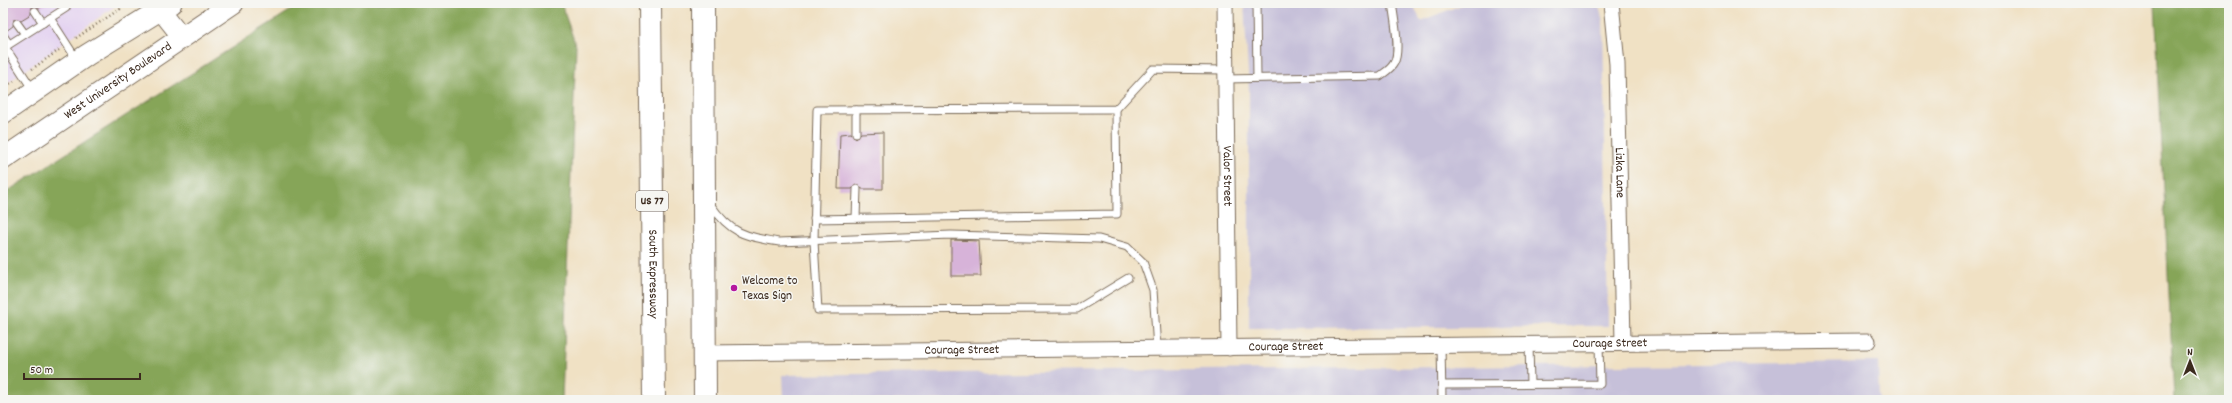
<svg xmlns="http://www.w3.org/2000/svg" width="2232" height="403" font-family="Dekko,sans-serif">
  <rect width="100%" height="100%" fill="#f6f6f2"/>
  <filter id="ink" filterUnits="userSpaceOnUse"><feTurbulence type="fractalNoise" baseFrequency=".025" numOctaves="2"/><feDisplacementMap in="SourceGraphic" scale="8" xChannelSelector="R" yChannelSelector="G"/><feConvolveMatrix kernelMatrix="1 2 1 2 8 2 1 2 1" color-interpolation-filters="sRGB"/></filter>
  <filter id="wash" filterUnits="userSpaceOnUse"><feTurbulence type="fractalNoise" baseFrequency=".012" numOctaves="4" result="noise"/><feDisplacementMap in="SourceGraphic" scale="16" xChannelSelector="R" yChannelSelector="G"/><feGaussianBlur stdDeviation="0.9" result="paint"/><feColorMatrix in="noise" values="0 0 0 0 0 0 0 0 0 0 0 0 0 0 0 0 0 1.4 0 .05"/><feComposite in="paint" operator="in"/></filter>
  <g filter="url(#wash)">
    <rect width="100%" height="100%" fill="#f0e1c4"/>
    <path fill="#e4d3f1" d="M3 3H114L115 6 3 86Z"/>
    <g fill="#c6c0d9">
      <path d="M1244 3H1412L1421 21 1466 3H1598L1603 21 1608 326 1249 328V90Z"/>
      <path d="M1878 362 1879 400H783L782 375Z"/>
    </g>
    <g fill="#86a559" stroke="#60683c">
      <path d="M302 3H561L576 46 562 400H3V194Z"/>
      <path d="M2155 3H2229V400H2174Z"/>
    </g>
    <g id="blocks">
      <g fill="#d7b3d9">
        <path d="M3 3H47L39 8 32 7 31 14 21 20 14 19 13 26 6 31 3 30Z"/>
        <path d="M883 132V189H862L857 184 852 189H838L840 134 851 133 856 138 861 133Z"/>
        <path d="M951 240 979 241 981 276H951Z"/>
      </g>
    </g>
  </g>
  <g filter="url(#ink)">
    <use href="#blocks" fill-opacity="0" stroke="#7a6a58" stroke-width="1"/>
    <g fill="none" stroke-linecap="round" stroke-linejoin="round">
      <defs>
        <g id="service">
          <path d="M1256 3 1257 78"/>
          <path d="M35 11 43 23"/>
          <path d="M50 18 77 60"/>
          <path d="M17 23 25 34"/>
          <path d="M3 35 9 44"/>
          <path d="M1226 79 1380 76C1385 72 1391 69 1394 63 1401 51 1394 18 1392 3"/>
          <path d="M33 90 5 47 66 8 67 3"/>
          <path d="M856 110V133"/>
          <path d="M710 204C731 234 744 236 779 242L951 235 1099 239 1127 247 1143 262 1153 290 1157 349"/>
          <path d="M856 218 857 189"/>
          <path d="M814 219 1117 214 1116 109"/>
          <path d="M1128 278 1077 309 818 310 814 241 817 110 1116 109 1153 69 1226 70"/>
          <path d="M1529 344 1530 384"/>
          <path d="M1441 345 1442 400"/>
          <path d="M1442 385 1600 384 1599 343"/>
        </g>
        <g id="minor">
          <path id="s1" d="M1225 3 1229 348"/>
          <path id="s2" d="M1611 3 1617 64 1623 342"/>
          <path id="s3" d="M705 353 1868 341"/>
        </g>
        <path id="tertiary" d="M155 3 182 37"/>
        <g id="secondary">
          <path d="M3 113 87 55 171 3"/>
          <path id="s4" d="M3 159 233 3"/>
        </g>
        <g id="trunk">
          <path id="s5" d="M650 3 654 400"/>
          <path d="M703 3 705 400"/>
        </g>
      </defs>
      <use href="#service" stroke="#7a6a58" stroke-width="9"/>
      <use href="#minor" stroke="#7a6a58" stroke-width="17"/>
      <use href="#tertiary" stroke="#7a6a58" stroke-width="21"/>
      <use href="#secondary" stroke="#7a6a58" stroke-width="23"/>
      <use href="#trunk" stroke="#7a6a58" stroke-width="24"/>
      <g stroke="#7a6a58" stroke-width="2.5" stroke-dasharray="1 3" stroke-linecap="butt">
        <path d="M76 38 120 9 117 3"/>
        <path d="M32 69 59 50"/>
        <path d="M3 88 14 81"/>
      </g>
      <use href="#service" stroke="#fff" stroke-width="7"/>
      <use href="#minor" stroke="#fff" stroke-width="15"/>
      <use href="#tertiary" stroke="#fff" stroke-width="19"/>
      <use href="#secondary" stroke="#fff" stroke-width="21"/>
      <use href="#trunk" stroke="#fff" stroke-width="22"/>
    </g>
  </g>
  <circle fill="#b5179e" stroke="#f6f6f2" stroke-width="1.5" cx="734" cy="288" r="4"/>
  <g text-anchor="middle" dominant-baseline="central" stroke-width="3" stroke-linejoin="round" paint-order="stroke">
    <rect fill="#f6f6f2" stroke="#73675e" stroke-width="1" x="636" y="191" width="32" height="20" rx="3"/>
    <g font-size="12" font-weight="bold" fill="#3b2a1e">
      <text x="652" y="201">US 77</text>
    </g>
    <g font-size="13" fill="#3b2a1e" stroke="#f6f6f2">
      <text stroke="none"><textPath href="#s4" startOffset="139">West University Boulevard</textPath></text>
      <text stroke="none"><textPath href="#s2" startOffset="170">Lizka Lane</textPath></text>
      <text stroke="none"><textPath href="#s1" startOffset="173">Valor Street</textPath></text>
      <text stroke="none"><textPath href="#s5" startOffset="271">South Expressway</textPath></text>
      <text stroke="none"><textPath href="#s3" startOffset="905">Courage Street</textPath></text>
      <text stroke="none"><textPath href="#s3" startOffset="581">Courage Street</textPath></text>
      <text stroke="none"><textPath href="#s3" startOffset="257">Courage Street</textPath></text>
    </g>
    <g font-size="13" fill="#3b2a1e" stroke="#f6f6f2" text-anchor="start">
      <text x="742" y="281">Welcome to<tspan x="742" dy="15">Texas Sign</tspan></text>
    </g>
  </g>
  <rect width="2232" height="403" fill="none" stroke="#f6f6f2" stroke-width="16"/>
  <g transform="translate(2190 361)" stroke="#f6f6f2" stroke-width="3" paint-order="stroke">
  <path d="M0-3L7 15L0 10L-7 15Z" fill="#3b2a1e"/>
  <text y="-6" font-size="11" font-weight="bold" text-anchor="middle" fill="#3b2a1e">N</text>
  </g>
  <path d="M24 373v6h116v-6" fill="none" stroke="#3b2a1e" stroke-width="2"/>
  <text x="30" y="373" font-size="12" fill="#3b2a1e" stroke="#f6f6f2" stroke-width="3" paint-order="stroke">50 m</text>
</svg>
